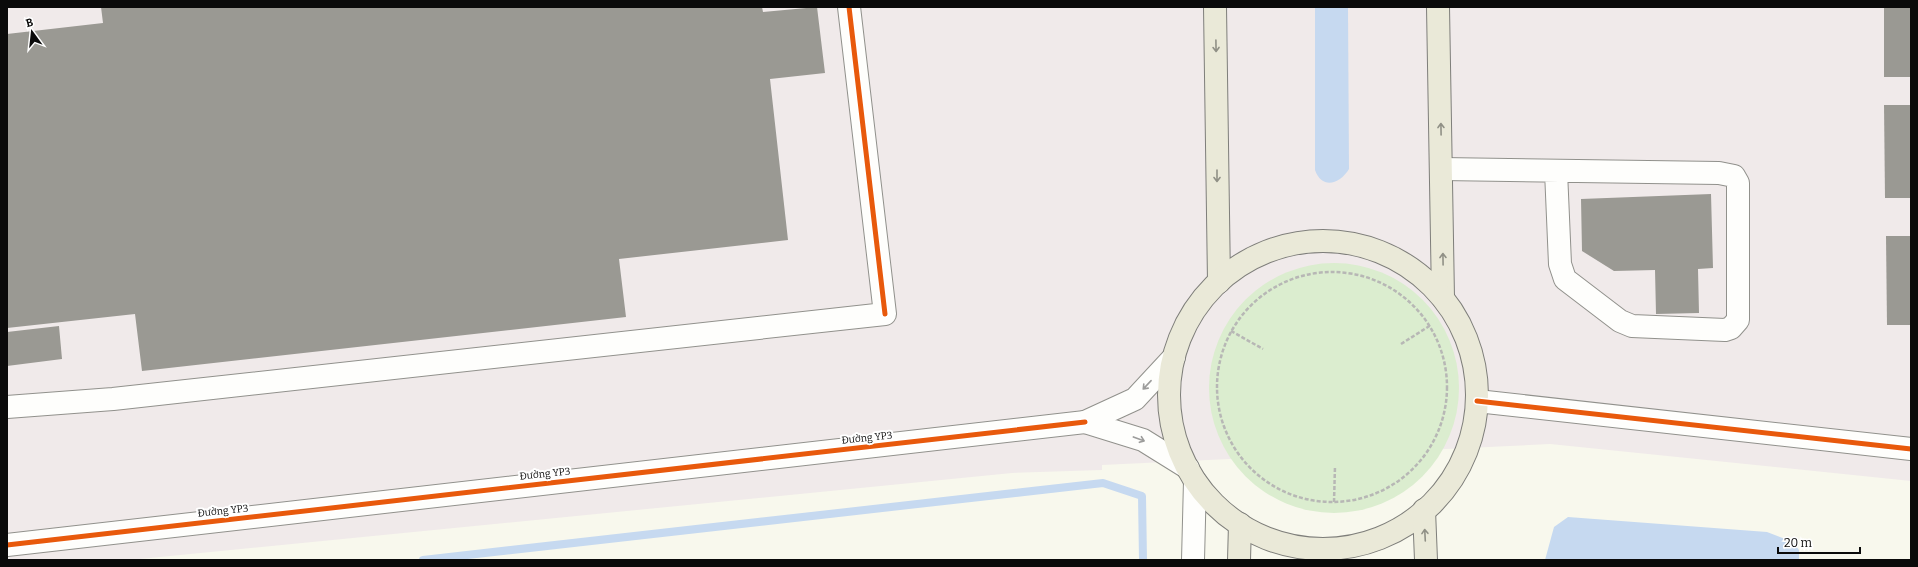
<svg xmlns="http://www.w3.org/2000/svg" width="1918" height="567" font-family="Bitter,serif">
  <rect width="100%" height="100%" fill="#f8f8ed"/>
  <path fill="#f0eaea" d="M7 7H1911V481L1550 444 1102 465V470L1012 473 130 560H7Z"/>
  <circle fill="#dbedcf" cx="1334" cy="388" r="125"/>
  <g fill="#c6d9f0">
    <path d="M1315 7H1348L1349 169C1340 184 1322 190 1315 170Z"/>
    <path d="M1568 517 1767 532 1793 542 1799 550V560H1545L1554 527Z"/>
  </g>
  <g fill="none" stroke-linecap="round" stroke-linejoin="round">
    <path stroke="#c6d9f0" stroke-width="8" d="M423 560 1103 483 1142 496 1143 560"/>
  </g>
  <g fill="#9a9993">
    <path d="M101 7H762L763 12 817 7 825 73 770 79 788 240 619 259 626 317 142 371 135 314 7 328V34L103 23Z"/>
    <rect x="1884" y="7" width="27" height="70"/>
    <path d="M1884 105H1911V198H1885Z"/>
    <path d="M1711 194 1713 268 1698 269 1699 313 1656 314 1655 270 1614 271 1582 251 1581 199Z"/>
    <path d="M1886 236H1911V325H1887Z"/>
    <path d="M59 326 62 359 7 366V332Z"/>
  </g>
  <g fill="none" stroke-linecap="round" stroke-linejoin="round">
    <defs>
      <g id="minor">
        <path d="M1442 169 1719 173 1734 176 1738 183V320L1731 328 1725 330 1632 326 1620 321 1565 279 1560 264 1556 171"/>
        <path d="M1174 357 1135 399 1085 422 1143 440 1188 468"/>
        <path d="M1477 401 1911 449"/>
        <path d="M7 407 113 399 885 314 849 7"/>
        <path d="M7 545 1085 422"/>
        <path d="M1193 560 1195 481"/>
      </g>
      <g id="major">
        <path d="M1215 7 1219 282"/>
        <path d="M1438 7 1443 298"/>
        <circle cx="1323" cy="395" r="154"/>
        <path d="M1424 510 1426 560"/>
        <path d="M1239 560 1240 524"/>
      </g>
    </defs>
    <use href="#minor" stroke="#91918c" stroke-width="24"/>
    <use href="#major" stroke="#7e7e7a" stroke-width="24"/>
    <g stroke="#b7b7b5" stroke-width="2.5" stroke-dasharray="4 2" stroke-linecap="butt">
      <circle cx="1332" cy="387" r="115"/>
      <path d="M1231 331 1263 349"/>
      <path d="M1401 344 1431 325"/>
      <path d="M1334 502 1335 466"/>
    </g>
    <use href="#minor" stroke="#fefefc" stroke-width="22"/>
    <use href="#major" stroke="#eae9d8" stroke-width="22"/>
    <defs>
      <g id="cycleway">
        <path d="M849 7 885 314"/>
        <path d="M1477 401 1911 449"/>
        <path d="M7 545 1085 422"/>
      </g>
    </defs>
    <use href="#cycleway" stroke="#fff" stroke-width="8"/>
    <use href="#cycleway" stroke="#e8590c" stroke-width="5"/>
  </g>
  <defs><path id="oneway-shaft" d="M-6 0H5M1.5-3L5.5 0L1.5 3" fill="none" stroke-width="1.6" stroke-linecap="round" stroke-linejoin="round"/></defs>
  <g stroke="#909086">
    <use href="#oneway-shaft" transform="translate(1216 46) rotate(89)"/>
    <use href="#oneway-shaft" transform="translate(1441 129) rotate(-91)"/>
    <use href="#oneway-shaft" transform="translate(1217 176) rotate(90)"/>
    <use href="#oneway-shaft" transform="translate(1443 259) rotate(-91)"/>
    <use href="#oneway-shaft" transform="translate(1425 535) rotate(-93)"/>
  </g>
  <g stroke="#9c9c9b">
    <use href="#oneway-shaft" transform="translate(1147 385) rotate(133)"/>
    <use href="#oneway-shaft" transform="translate(1139 439) rotate(20)"/>
  </g>
  <g text-anchor="middle" dominant-baseline="central" stroke-width="4" stroke-linejoin="round" paint-order="stroke">
    <g font-size="10" fill="#0a0a0a" stroke="#fff">
      <text transform="translate(867 438) rotate(-6)">Đường YP3</text>
      <text transform="translate(545 474) rotate(-6)">Đường YP3</text>
      <text transform="translate(223 511) rotate(-6)">Đường YP3</text>
    </g>
  </g>
  <rect width="1918" height="567" fill="none" stroke="#0a0a0a" stroke-width="16"/>
  <g transform="translate(32 32) rotate(345)" stroke="#ffffff" stroke-width="3" paint-order="stroke">
  <path d="M0-3L7 15L0 10L-7 15Z" fill="#0a0a0a"/>
  <text y="-6" font-size="11" font-weight="bold" text-anchor="middle" fill="#0a0a0a">B</text>
  </g>
  <path d="M1778 547v6h82v-6" fill="none" stroke="#0a0a0a" stroke-width="2"/>
  <text x="1784" y="547" font-size="12" fill="#0a0a0a" stroke="#ffffff" stroke-width="3" paint-order="stroke">20 m</text>
</svg>
